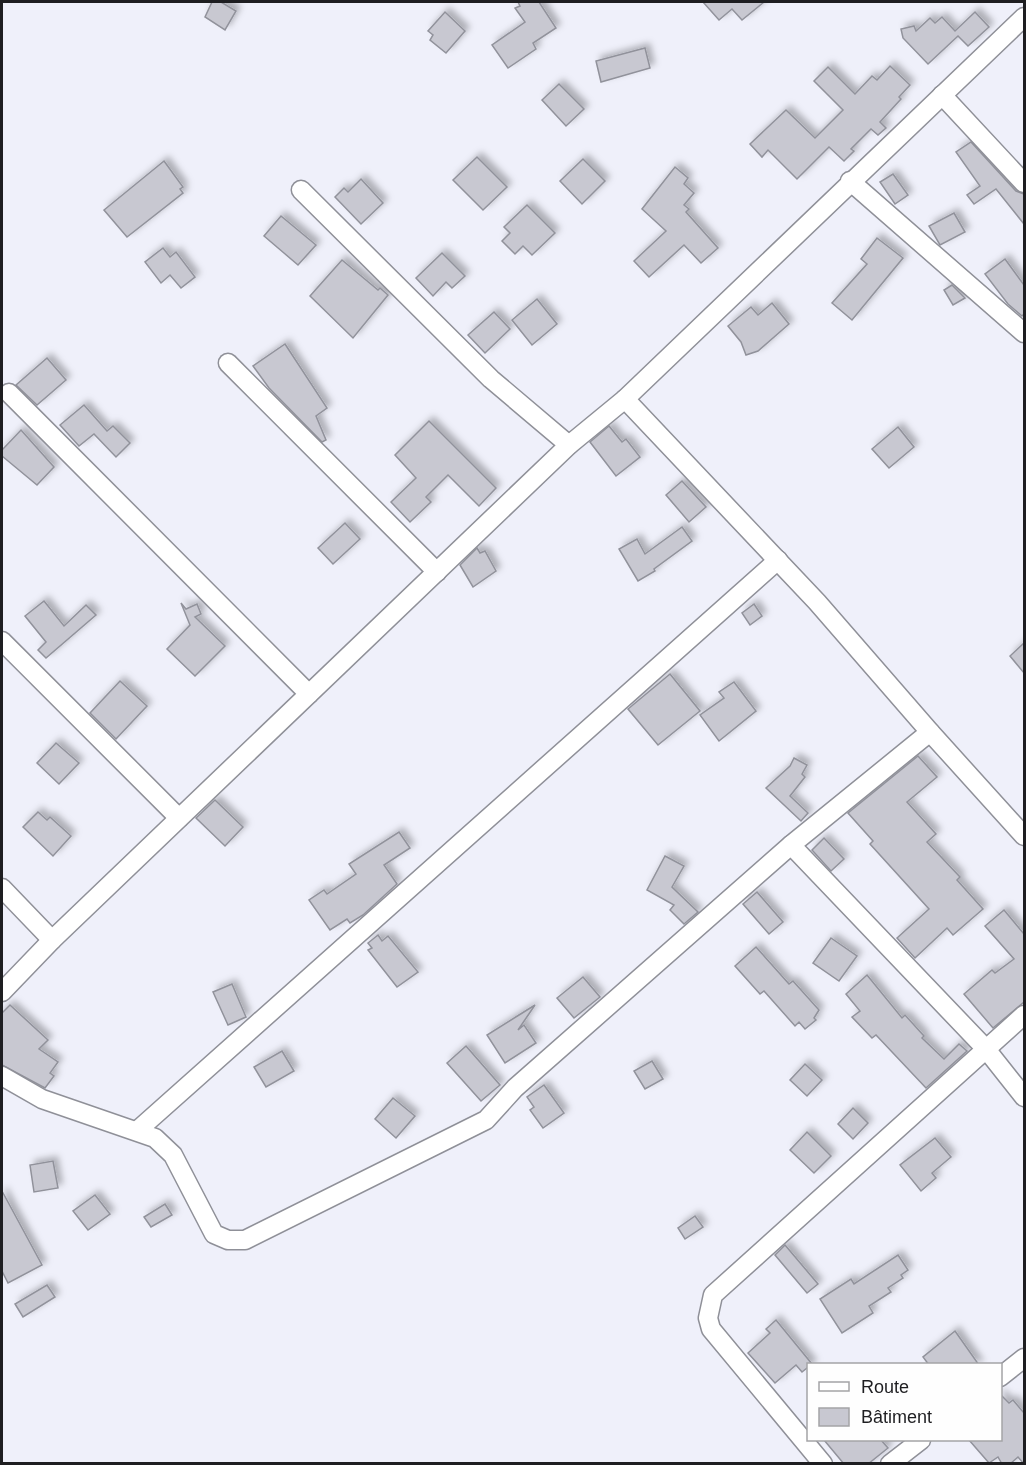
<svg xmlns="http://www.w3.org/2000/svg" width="1026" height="1465" font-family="Arial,sans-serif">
  <defs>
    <filter id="shadow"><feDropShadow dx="4.5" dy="-4.5" stdDeviation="3" flood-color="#0004"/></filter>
  </defs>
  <rect width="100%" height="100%" fill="#eff0fa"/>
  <g fill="#c8c8d1" stroke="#91929b" stroke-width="1.5" filter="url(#shadow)">
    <path d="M212 2H221L236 11 225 30 205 17Z"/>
    <path d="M518 2H539L556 28 533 43 536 49 508 68 492 45 525 22 515 8 520 6Z"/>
    <path d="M703 2H764L742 20 732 9 719 20Z"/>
    <path d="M445 12 465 31 446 53 430 40 433 35 428 31Z"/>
    <path d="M975 12 989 27 968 46 958 36 928 64 903 38 901 29 914 26 916 31 930 18 935 23 942 17 955 31Z"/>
    <path d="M645 48 650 68 601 82 596 61Z"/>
    <path d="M890 66 910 85 899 97 901 99 880 122 886 128 878 135 871 129 851 149 854 151 844 161 829 147 797 179 768 150 762 157 750 144 786 110 815 138 843 110 814 81 828 67 855 94 872 76 877 80Z"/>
    <path d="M559 84 584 109 566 126 542 100Z"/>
    <path d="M971 142 1016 191 1024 194V224L996 189 974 204 967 195 980 186 956 152Z"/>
    <path d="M477 157 507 187 483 210 453 180Z"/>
    <path d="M583 159 605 181 582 204 560 181Z"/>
    <path d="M164 161 183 187 180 189 183 193 127 237 104 210Z"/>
    <path d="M675 167 688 178 684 184 694 193 684 205 689 209 686 212 718 248 701 263 684 245 649 277 634 261 666 231 642 209Z"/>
    <path d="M893 174 908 195 895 204 880 182Z"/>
    <path d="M361 179 383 203 361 224 335 197 344 188 348 192Z"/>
    <path d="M527 205 555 233 532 255 523 246 515 254 502 241 510 233 504 227Z"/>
    <path d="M954 213 965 232 940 245 929 226Z"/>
    <path d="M281 216 316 245 298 265 264 236Z"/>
    <path d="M877 238 903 258 852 320 832 303 867 264 861 259Z"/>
    <path d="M163 248 170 257 176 252 195 277 181 288 170 275 161 283 145 262Z"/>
    <path d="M442 253 465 276 452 288 446 282 433 296 416 278Z"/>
    <path d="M1005 259 1024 285V314L1022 316 1008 304 985 274Z"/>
    <path d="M342 260 378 290 380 288 388 295 353 338 310 296Z"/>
    <path d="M952 285 965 298 953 305 944 290Z"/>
    <path d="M537 299 557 324 532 345 512 320Z"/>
    <path d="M772 303 789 324 758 351 746 355 741 342 728 326 751 307 758 315Z"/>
    <path d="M494 312 510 329 485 353 468 335Z"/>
    <path d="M285 344 327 408 316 416 326 440 322 442 269 388 253 366Z"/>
    <path d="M47 358 66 380 37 405 16 385Z"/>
    <path d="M84 405 107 431 113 426 130 443 116 457 94 434 79 446 60 425Z"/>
    <path d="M429 421 496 488 479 506 448 475 426 497 431 502 410 522 391 502 416 478 395 455Z"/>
    <path d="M609 426 622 442 626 439 640 457 616 476 590 442Z"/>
    <path d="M898 427 914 447 889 468 872 449Z"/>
    <path d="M21 430 54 467 37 485 2 456V450Z"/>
    <path d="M682 481 706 507 689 522 666 495Z"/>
    <path d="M345 523 360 539 333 564 318 548Z"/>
    <path d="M682 527 692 541 654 569 655 571 638 581 619 549 637 539 645 554Z"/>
    <path d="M477 548 480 553 485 551 496 571 473 587 460 565Z"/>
    <path d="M44 601 64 626 86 605 96 615 46 658 38 650 46 642 25 616Z"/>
    <path d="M181 603 186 609 197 604 201 614 195 617 225 646 195 676 167 649 190 625Z"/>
    <path d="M754 604 762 616 750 625 742 613Z"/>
    <path d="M1024 643V673L1010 656Z"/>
    <path d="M670 674 700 711 658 745 628 709Z"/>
    <path d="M120 681 147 706 116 739 90 713Z"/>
    <path d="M734 682 756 711 719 741 700 715 724 698 719 692Z"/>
    <path d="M56 743 79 763 59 784 37 763Z"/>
    <path d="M918 756 937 777 907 802 936 834 927 842 960 877 957 880 983 909 953 935 947 928 915 958 897 938 929 909 870 844 873 841 848 813Z"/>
    <path d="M794 758 807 765 802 774 805 777 790 796 808 813 801 821 766 788 790 766Z"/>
    <path d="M215 800 243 827 225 846 196 818Z"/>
    <path d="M38 812 47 820 50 817 71 836 53 856 23 827Z"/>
    <path d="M399 832 410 848 384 865 397 884 363 915 350 923 347 919 330 930 309 900 324 890 327 894 356 874 349 864Z"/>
    <path d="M824 838 844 859 831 871 812 850Z"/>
    <path d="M665 856 684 866 672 887 698 912 684 924 670 910 674 905 647 890Z"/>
    <path d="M757 892 783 922 769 934 743 904Z"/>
    <path d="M1004 910 1024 934V1002L993 1028 964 994 992 970 995 973 1014 959 985 926Z"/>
    <path d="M378 935 382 941 388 936 418 972 397 987 368 950 372 948 368 943Z"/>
    <path d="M831 938 857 956 839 981 813 963Z"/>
    <path d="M756 947 789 984 793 981 819 1010 814 1018 816 1020 805 1029 799 1022 795 1026 764 991 760 994 735 966Z"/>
    <path d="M867 975 902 1018 905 1015 924 1036 922 1038 944 1059 959 1044 967 1051 926 1088 876 1035 872 1038 852 1017 860 1011 846 994Z"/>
    <path d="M583 977 600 997 574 1018 557 998Z"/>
    <path d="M232 984 246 1017 228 1025 213 992Z"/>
    <path d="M10 1005 48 1040 39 1049 58 1062 50 1073 54 1076 45 1088 2 1065V1013Z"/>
    <path d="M535 1005 518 1030 524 1025 536 1043 505 1063 487 1035Z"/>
    <path d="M466 1046 500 1085 481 1101 447 1063Z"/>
    <path d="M282 1051 294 1071 266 1087 254 1067Z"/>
    <path d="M652 1061 663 1079 645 1089 634 1071Z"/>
    <path d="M805 1064 822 1080 807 1096 790 1080Z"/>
    <path d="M544 1085 564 1113 543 1128 530 1110 534 1107 527 1097Z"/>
    <path d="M393 1098 415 1116 396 1138 375 1119Z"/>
    <path d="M853 1108 868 1123 853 1139 838 1124Z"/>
    <path d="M807 1132 831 1156 814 1173 790 1150Z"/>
    <path d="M935 1138 951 1157 932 1173 936 1178 921 1191 900 1165Z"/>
    <path d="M53 1161 58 1188 34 1192 30 1165Z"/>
    <path d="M2 1191 42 1265 8 1283 2 1271Z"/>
    <path d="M95 1195 110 1214 88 1230 73 1211Z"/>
    <path d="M165 1204 172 1215 151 1227 144 1217Z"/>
    <path d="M695 1216 703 1227 685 1239 678 1228Z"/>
    <path d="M785 1245 818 1284 807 1293 775 1255Z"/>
    <path d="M898 1255 908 1270 901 1275 903 1278 888 1288 891 1292 869 1306 873 1313 842 1333 820 1299 851 1279 854 1284Z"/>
    <path d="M47 1285 55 1297 23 1317 15 1304Z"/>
    <path d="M776 1320 812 1364 802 1372 796 1365 775 1383 748 1353 770 1333 766 1329Z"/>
    <path d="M955 1331 979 1365H929L923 1357Z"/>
    <path d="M1000 1394 1009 1403 1013 1400 1024 1413V1464L1018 1457 1010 1464H1002L998 1457 989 1463 969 1440H1000Z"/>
    <path d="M824 1440H881L888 1448 868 1464H844Z"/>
  </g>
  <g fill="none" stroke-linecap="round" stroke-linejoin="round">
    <defs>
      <g id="minor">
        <path d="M942 95 1024 183"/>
        <path d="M850 181 1024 333"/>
        <path d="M301 190 491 379 569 445"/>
        <path d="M228 363 437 572"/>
        <path d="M9 393 309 694"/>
        <path d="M625 399 817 602 930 732 1024 836"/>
        <path d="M2 641 179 818"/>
        <path d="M930 732 791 845 986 1049 1024 1097"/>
        <path d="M2 888 52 940"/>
        <path d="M2 992 52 940 569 445 625 399 1024 17"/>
        <path d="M2 1076 42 1099 155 1138 173 1155 214 1234 228 1240H245L486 1120 515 1088 791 845"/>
        <path d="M138 1130 778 560"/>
        <path d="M1000 1377 1024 1358"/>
        <path d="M823 1464 711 1329 708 1318 713 1295 1024 1015"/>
        <path d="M890 1464 921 1440"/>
      </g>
    </defs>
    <use href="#minor" stroke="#8f9098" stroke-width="21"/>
    <use href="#minor" stroke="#fff" stroke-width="18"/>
  </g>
  <rect width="1026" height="1465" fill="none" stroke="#1e1e21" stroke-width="6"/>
  <rect x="807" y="1363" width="195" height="78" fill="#fefefe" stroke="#a4a4a6" stroke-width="1.5"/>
  <rect x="819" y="1382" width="30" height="9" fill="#ffffff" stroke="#a4a4a6" stroke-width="1.5"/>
  <text x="861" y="1393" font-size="18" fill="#1e1e21">Route</text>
  <rect x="819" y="1408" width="30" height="18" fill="#c8c8d1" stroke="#a4a4a6" stroke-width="1.5"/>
  <text x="861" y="1423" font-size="18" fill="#1e1e21">Bâtiment</text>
</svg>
